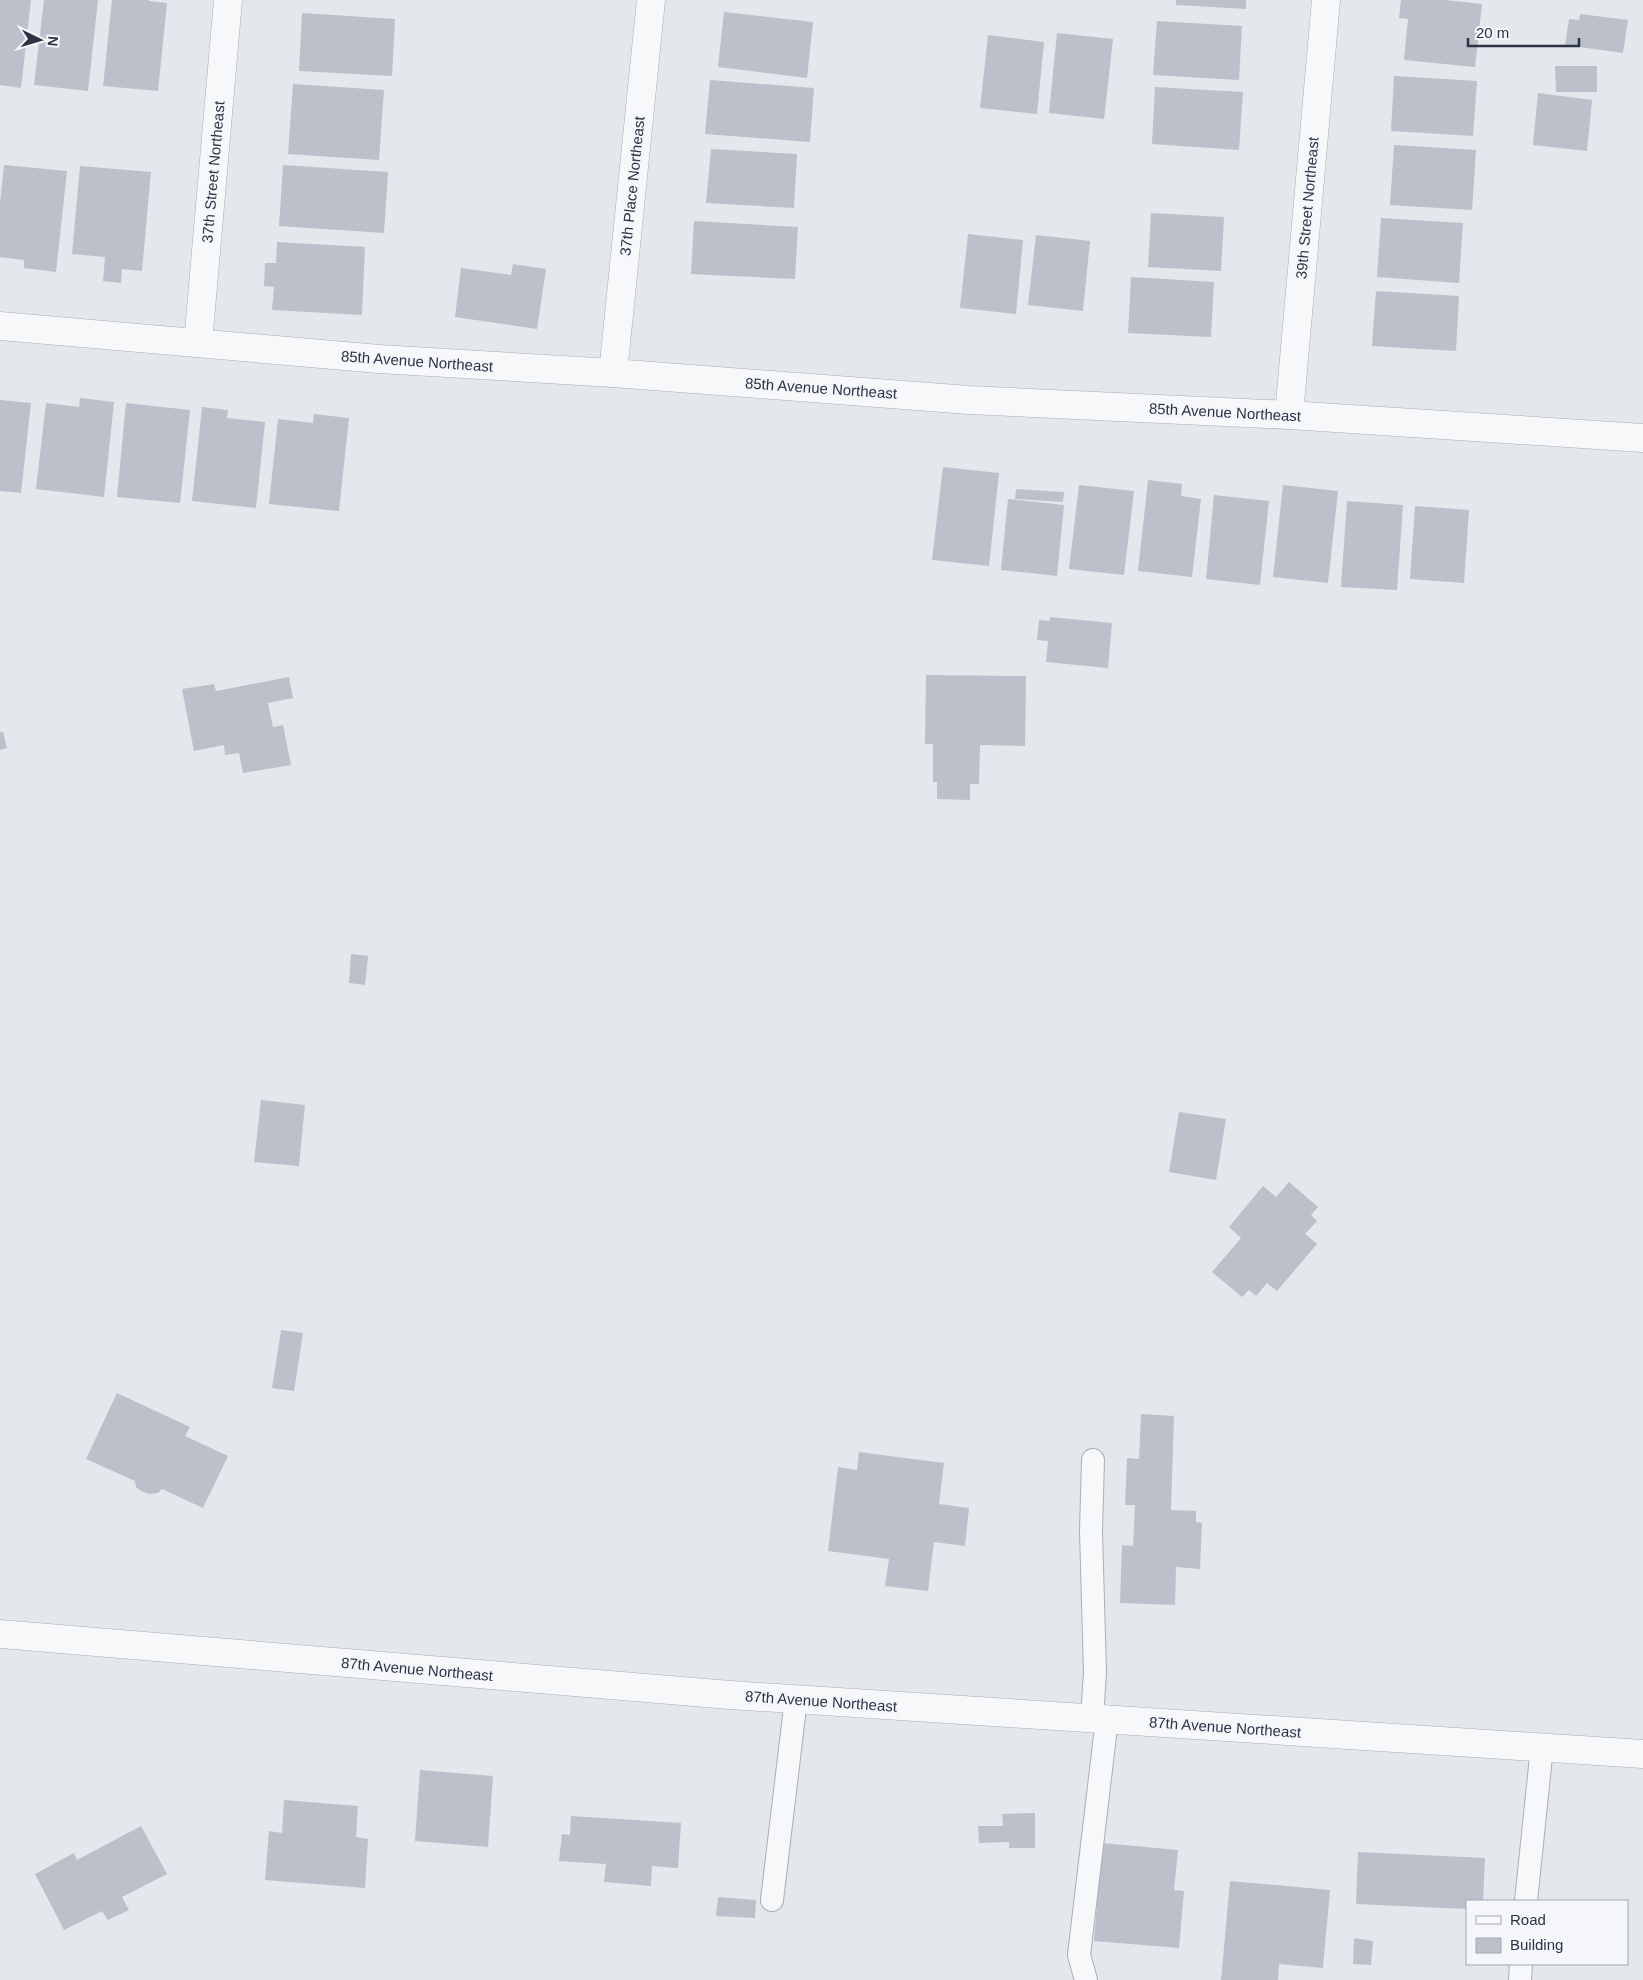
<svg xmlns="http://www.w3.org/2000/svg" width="1643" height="1980" font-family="Helvetica,sans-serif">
  <rect width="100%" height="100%" fill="#e4e7ec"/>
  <g fill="#bbc0ca">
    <path d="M0 0H31L21 88 0 85Z"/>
    <path d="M44 0H98L88 91 34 85Z"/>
    <path d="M112 0H149V1L167 3 158 91 103 86Z"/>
    <path d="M1176 0H1246V9L1176 5Z"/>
    <path d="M1401 0H1445L1482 4 1475 67 1404 60 1408 19 1399 18Z"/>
    <path d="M724 12 813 22 807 78 718 67Z"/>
    <path d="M302 13 395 19 392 76 299 71Z"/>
    <path d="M1580 14 1628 20 1623 53 1565 45 1569 19 1579 20Z"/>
    <path d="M1157 21 1242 26 1239 80 1153 75Z"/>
    <path d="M1057 33 1113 39 1104 119 1049 113Z"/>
    <path d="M988 35 1044 42 1037 114 980 108Z"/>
    <path d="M1555 66H1597V92H1556Z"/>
    <path d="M1394 76 1477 81 1473 136 1391 131Z"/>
    <path d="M710 80 814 88 810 142 705 134Z"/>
    <path d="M293 84 384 90 379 160 288 154Z"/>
    <path d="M1155 87 1243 92 1239 150 1152 144Z"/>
    <path d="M1538 93 1592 100 1587 151 1533 145Z"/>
    <path d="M1394 145 1476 150 1472 210 1390 205Z"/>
    <path d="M711 149 797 154 794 208 706 203Z"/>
    <path d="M4 165 67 171 56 272 24 268V260L0 257V204Z"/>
    <path d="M283 165 388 172 384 233 279 226Z"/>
    <path d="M80 166 151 172 142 271 122 269 121 283 103 281 105 257 72 254Z"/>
    <path d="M1151 213 1224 217 1221 271 1148 267Z"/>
    <path d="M1381 218 1463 223 1459 283 1377 277Z"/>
    <path d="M694 221 798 227 795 279 691 274Z"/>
    <path d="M968 234 1023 240 1016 314 960 308Z"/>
    <path d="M1036 235 1090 241 1083 311 1028 305Z"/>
    <path d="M277 242 365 247 362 315 272 310 274 287 264 286 265 263H276Z"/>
    <path d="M513 264 546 269 537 329 455 317 461 268 511 275Z"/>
    <path d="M1131 277 1214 282 1211 337 1128 333Z"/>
    <path d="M1376 291 1459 296 1456 351 1372 346Z"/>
    <path d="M80 398 114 402 104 497 36 489 46 403 79 407Z"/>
    <path d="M0 400 31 403 21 493 0 491Z"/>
    <path d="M126 403 190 410 180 503 117 497Z"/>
    <path d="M202 407 228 410 227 418 265 422 256 508 192 501Z"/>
    <path d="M314 414 349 418 339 511 269 504 278 419 313 423Z"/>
    <path d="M943 467 999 473 989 566 932 560Z"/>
    <path d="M1148 480 1182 484 1181 496 1201 499 1192 577 1138 571Z"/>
    <path d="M1079 485 1134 491 1124 575 1069 569Z"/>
    <path d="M1283 485 1338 491 1328 583 1273 577Z"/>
    <path d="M1016 489 1064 492 1063 502 1015 499Z"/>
    <path d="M1214 495 1269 501 1260 585 1206 579Z"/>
    <path d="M1008 499 1064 505 1057 576 1001 570Z"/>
    <path d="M1347 501 1403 505 1397 590 1341 587Z"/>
    <path d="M1415 506 1469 510 1464 583 1410 579Z"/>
    <path d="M1050 617 1112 623 1108 668 1046 662 1048 641 1037 640 1039 620 1050 621Z"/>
    <path d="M926 675 1026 676 1025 746 980 745 979 784H970V800L937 799V782H933V744H925Z"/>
    <path d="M289 677 293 698 268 703 273 727 283 725 291 765 243 773 239 753 225 755 224 745 194 751 182 689 214 684 216 691Z"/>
    <path d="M0 732H3L7 748 0 750Z"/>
    <path d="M351 954 368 956 365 985 349 983Z"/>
    <path d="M261 1100 305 1105 299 1166 254 1162Z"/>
    <path d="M1179 1112 1226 1119 1216 1180 1169 1172Z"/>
    <path d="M1289 1182 1318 1207 1311 1215 1317 1221 1305 1234 1317 1244 1277 1291 1267 1283 1256 1296 1249 1290 1242 1297 1212 1272 1241 1238 1229 1227 1263 1186 1276 1197Z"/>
    <path d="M281 1330 303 1333 294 1391 272 1388Z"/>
    <path d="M117 1393 190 1427 185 1436 228 1456 203 1508 162 1489 158 1493 149 1494 141 1491 136 1487 135 1481 86 1459Z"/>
    <path d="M1141 1414 1174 1416 1171 1510 1196 1511V1522L1202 1523 1200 1569 1176 1567 1175 1605 1120 1603 1122 1545 1133 1546 1135 1505H1125L1127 1458 1139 1459Z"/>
    <path d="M859 1452 944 1463 939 1504 969 1508 965 1546 934 1542 928 1591 885 1586 889 1559 828 1551 838 1467 857 1470Z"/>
    <path d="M420 1770 493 1776 488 1847 415 1841Z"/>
    <path d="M284 1800 358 1806 356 1837 368 1839 365 1888 265 1880 269 1831 282 1833Z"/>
    <path d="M1035 1813V1848H1009V1842L979 1843 978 1826H1003L1002 1814Z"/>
    <path d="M571 1816 681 1823 678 1868 652 1866 651 1886 604 1882 606 1864 559 1861 562 1834 570 1835Z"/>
    <path d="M141 1826 167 1874 122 1897 129 1910 108 1920 102 1911 64 1930 35 1874 74 1853 77 1860Z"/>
    <path d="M1102 1843 1178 1850 1174 1890 1184 1891 1179 1948 1094 1941Z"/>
    <path d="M1358 1852 1485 1858 1483 1901H1467V1909L1356 1904Z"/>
    <path d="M1230 1881 1330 1890 1323 1968 1279 1964 1278 1980H1221Z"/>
    <path d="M718 1897 756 1900 755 1918 716 1916Z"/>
    <path d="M1354 1938 1373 1941 1371 1965 1353 1964Z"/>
  </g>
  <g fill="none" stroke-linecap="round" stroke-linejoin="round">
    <defs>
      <g id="service">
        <path d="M1092 1718 1095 1672 1091 1531 1093 1460"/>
        <path d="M772 1900 796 1699"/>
        <path d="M1526 1901 1542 1747"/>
        <path d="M1086 1980 1079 1955 1107 1719"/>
        <path d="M1520 1980 1521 1964"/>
      </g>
      <g id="minor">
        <path d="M0 326 379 359 613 373 969 400 1289 415 1643 438"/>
        <path d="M198 343 228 0"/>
        <path d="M613 373 651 0"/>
        <path d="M1289 415 1326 0"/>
        <path d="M0 1634 730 1695 1643 1754"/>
      </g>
    </defs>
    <use href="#service" stroke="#a9aeb7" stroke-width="24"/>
    <use href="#minor" stroke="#a9aeb7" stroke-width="29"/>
    <use href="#service" stroke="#f7f8fa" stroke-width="22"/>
    <use href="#minor" stroke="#f7f8fa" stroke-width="28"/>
  </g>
  <g text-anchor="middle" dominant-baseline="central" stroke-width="5" stroke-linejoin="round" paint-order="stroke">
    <g font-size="15" fill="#2b3445" stroke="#f4f6f9">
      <text transform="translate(213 172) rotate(-85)">37th Street Northeast</text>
      <text transform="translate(632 186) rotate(-84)">37th Place Northeast</text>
      <text transform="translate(1307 208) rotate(-85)">39th Street Northeast</text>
      <text transform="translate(417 361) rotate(4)">85th Avenue Northeast</text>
      <text transform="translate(821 388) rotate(4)">85th Avenue Northeast</text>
      <text transform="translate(1225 412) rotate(3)">85th Avenue Northeast</text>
      <text transform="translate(417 1669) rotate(5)">87th Avenue Northeast</text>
      <text transform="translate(821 1701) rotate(4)">87th Avenue Northeast</text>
      <text transform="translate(1225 1727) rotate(4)">87th Avenue Northeast</text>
    </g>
  </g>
  <rect x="1466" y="1900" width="162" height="65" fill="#f4f6f9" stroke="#a4a8b1"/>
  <rect x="1476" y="1916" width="25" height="8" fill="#f7f8fa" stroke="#a4a8b1"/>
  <text x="1510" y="1925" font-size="15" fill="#2b3445">Road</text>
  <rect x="1476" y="1938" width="25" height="15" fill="#bbc0ca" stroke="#a4a8b1"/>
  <text x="1510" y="1950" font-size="15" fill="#2b3445">Building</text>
  <g transform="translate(40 40) rotate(95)" stroke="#f4f6f9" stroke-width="4" paint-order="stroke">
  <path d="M0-4L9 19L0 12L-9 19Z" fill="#2b3445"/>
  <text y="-8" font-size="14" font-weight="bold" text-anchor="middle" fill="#2b3445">N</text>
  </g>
  <path d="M1468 38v8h111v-8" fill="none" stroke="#2b3445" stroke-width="2.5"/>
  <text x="1476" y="38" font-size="15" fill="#2b3445" stroke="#f4f6f9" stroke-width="4" paint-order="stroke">20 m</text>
</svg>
